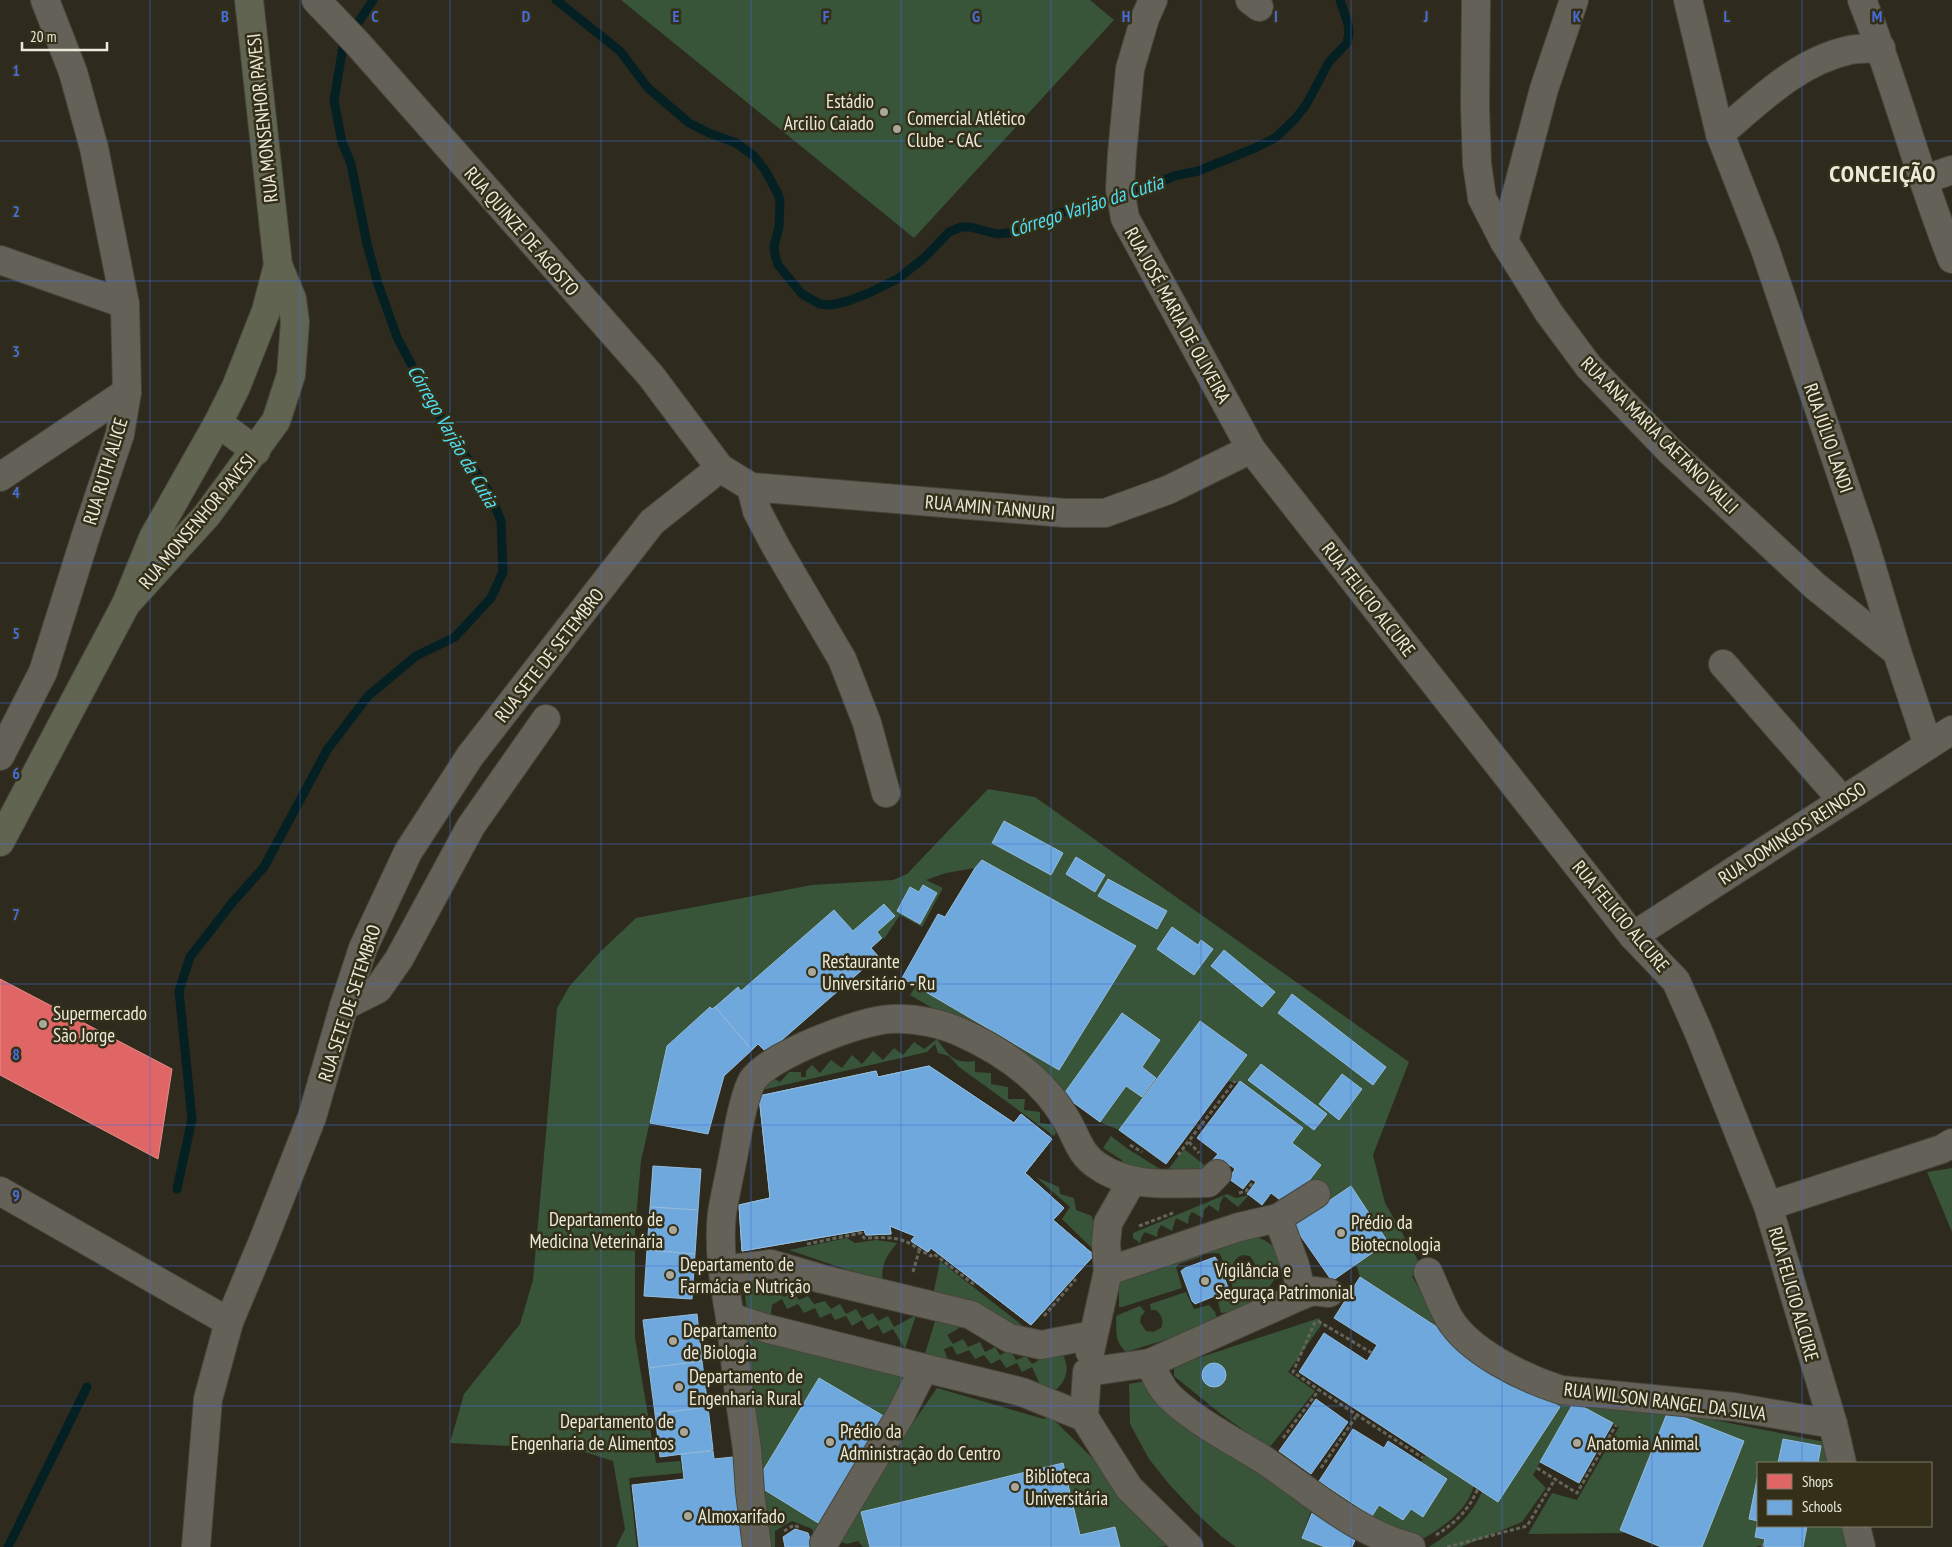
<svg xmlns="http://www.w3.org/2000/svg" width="1952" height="1547" font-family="'PT Sans Narrow',sans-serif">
  <rect width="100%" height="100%" fill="#2e2b1e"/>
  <g fill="#385439">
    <path d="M621 0H1090L1114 20 914 238Z"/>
    <path d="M988 789 1035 797 1409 1062 1373 1155 1385 1203 1423 1269 1412 1276 1426 1301 1457 1340 1360 1277 1356 1264 1388 1241 1351 1186 1305 1217 1289 1207 1321 1165 1292 1143 1303 1128 1240 1081 1239 1083 1227 1081 1247 1055 1200 1021 1119 1130 1100 1122 1126 1086 1142 1097 1156 1078 1142 1067 1160 1040 1122 1013 1063 1095 1062 1088 1051 1077 910 995 916 986 1059 1070 1136 947 982 860 975 868 946 873 926 880 943 888 922 927 900 915 884 939 877 932 895 916 885 904 853 931 834 910 741 991 738 988 712 1009 710 1007 667 1046 641 1161 635 1230V1338L656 1463 680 1461 682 1473 629 1478 637 1547H616L625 1529 613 1461 575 1449 450 1443 464 1394 520 1324 533 1280 557 1008 569 987 600 952 636 918 812 885 893 880 907 874Z"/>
    <path d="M937 1039C948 1055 954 1064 975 1061V1072L991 1073V1084L1008 1087V1099H1025L1024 1110 1040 1112V1123L1055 1125 1056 1133 1054 1136 959 1067 949 1056 938 1053 935 1044 927 1052 758 1091 771 1077 780 1082 789 1072H801V1077H806V1071L812 1065 820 1073 831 1060 842 1068 852 1055 862 1064 873 1051 883 1060 894 1048 903 1055 914 1042 924 1049Z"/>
    <path d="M1111 1136 1128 1149 1160 1169 1156 1176 1122 1170V1160L1103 1148Z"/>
    <path d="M1184 1149 1208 1168 1167 1171Z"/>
    <path d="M1952 1168V1232L1927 1172Z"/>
    <path d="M1036 1177 1059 1187 1060 1194 1074 1198 1076 1210 1092 1216 1100 1256 1062 1219 1070 1207Z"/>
    <path d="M1227 1194 1236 1198 1249 1195 1238 1207 1224 1196 1220 1203 1219 1212 1209 1205 1204 1210 1203 1218 1192 1212 1189 1216 1188 1224 1176 1218 1172 1231 1161 1225 1158 1230 1157 1237 1145 1232 1142 1236 1140 1243 1133 1238V1233Z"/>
    <path d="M1254 1236C1313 1255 1258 1311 1221 1313L1218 1302 1234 1295 1231 1280 1239 1277 1249 1278 1254 1273 1255 1264 1250 1256 1242 1255C1234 1259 1231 1264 1234 1273L1229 1276 1220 1254 1217 1253 1205 1254 1198 1245Z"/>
    <path d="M847 1238 855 1243 876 1240 897 1243C887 1255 880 1266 883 1282L789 1250Z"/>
    <path d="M1196 1253 1200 1257 1179 1264 1176 1267 1182 1288 1122 1307H1119V1283L1122 1278Z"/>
    <path d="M940 1261 1032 1333 933 1295Z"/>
    <path d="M753 1275 769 1276 770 1279 762 1286 766 1294 776 1288 784 1297 793 1292 799 1300 808 1296 814 1304 825 1301 831 1309 840 1304 846 1314 856 1309 862 1318 873 1313 878 1321 888 1316 894 1327 916 1315 905 1349 893 1329 883 1334 878 1325 868 1330 862 1320 852 1326 846 1316 835 1320 831 1313 820 1318 815 1308 804 1313 798 1304 787 1309 782 1299 772 1305 771 1314 768 1317 747 1309 745 1297Z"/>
    <path d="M1186 1292 1194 1309 1209 1305 1215 1312 1217 1319 1213 1325 1126 1352C1114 1340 1117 1333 1116 1317L1118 1315 1140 1306 1145 1312 1141 1316 1140 1322 1146 1331 1153 1332 1161 1328C1164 1321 1162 1315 1156 1310H1151L1150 1304Z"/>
    <path d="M937 1315 960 1324 958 1329 947 1335 953 1344 963 1339 968 1347 980 1342 985 1352 995 1347 1000 1355 1010 1350 1016 1360 1026 1356 1032 1364 1058 1349C1075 1366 1065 1389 1045 1396L1032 1367 1022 1372 1017 1363 1006 1368 1000 1359 991 1364 984 1355 975 1359 969 1350 957 1355 952 1346 944 1349 949 1363 923 1360Z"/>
    <path d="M1319 1318 1322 1324 1288 1372 1315 1391 1269 1448 1221 1414 1174 1376V1366Z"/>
    <path d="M756 1336 920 1380 815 1537 812 1529 792 1521 775 1531V1547H748L744 1339Z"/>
    <path d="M1496 1365 1668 1411 1830 1443 1835 1463H1818L1821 1446 1783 1439 1778 1463H1758V1474L1749 1519 1758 1521 1755 1537 1765 1539 1763 1545 1756 1547H1702L1744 1441 1668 1411 1620 1530 1625 1533 1528 1534 1552 1493 1577 1500 1619 1427 1574 1402 1533 1475 1546 1488 1522 1522 1461 1547H1429C1452 1532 1472 1517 1482 1491L1498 1501 1560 1407Z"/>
    <path d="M1157 1379 1313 1505 1302 1537 1325 1547H1236L1221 1536 1194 1511 1169 1484 1149 1459 1130 1424 1129 1384Z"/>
    <path d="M937 1388 1044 1419 1050 1416 1180 1545 1156 1547H1120L1115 1527 1080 1535 1063 1463 861 1512 870 1547H863L858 1541 847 1544 833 1539Z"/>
    <path d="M1426 1454 1474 1486C1466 1513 1438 1531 1415 1543L1312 1490 1319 1481 1372 1515 1379 1505 1403 1520 1411 1509 1423 1516 1447 1479 1421 1462Z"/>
    <path d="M1807 1526H1849L1853 1547H1803Z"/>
  </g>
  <path fill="#e06666" stroke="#e48e89" d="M0 979 172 1069 158 1159 0 1075Z"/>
  <g fill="#6fa8dc" stroke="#94bcdc" fill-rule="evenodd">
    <path d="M1004 821 1063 853 1051 875 992 843Z"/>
    <path d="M1076 857 1105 875 1095 892 1066 874Z"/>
    <path d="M982 860 1136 946 1059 1070 902 978 938 914 945 917 975 868Z"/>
    <path d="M1108 879 1167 911 1157 929 1098 896Z"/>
    <path d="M923 885 937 893 920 924 897 911 910 887 919 892Z"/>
    <path d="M884 904 895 916 877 932 882 938 871 948 878 956 767 1053 758 1044 752 1050 715 1007 738 987 741 991 834 910 853 931Z"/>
    <path d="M1172 927 1198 945 1201 940 1213 949 1194 975 1157 949Z"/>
    <path d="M1224 950 1275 992 1262 1007 1211 966Z"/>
    <path d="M1292 994 1386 1067 1373 1085 1278 1013Z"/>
    <path d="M710 1007 712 1009 715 1007 752 1050 724 1076 708 1134 650 1123 667 1046Z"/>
    <path d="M1122 1013 1160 1040 1142 1067 1156 1078 1142 1097 1126 1086 1100 1122 1063 1095Z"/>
    <path d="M1200 1021 1247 1055 1166 1164 1119 1130Z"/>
    <path d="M1261 1064 1327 1114 1314 1130 1248 1080Z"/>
    <path d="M929 1066 1014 1123 1021 1114 1052 1139 1025 1173 1064 1208 1053 1220 1094 1255 1031 1325 931 1248 928 1252 911 1241 915 1236 890 1226 891 1234 866 1235 864 1230 742 1251 739 1205 770 1198 759 1096 876 1071 878 1077ZM927 1097 953 1119 930 1151 937 1155 916 1182 908 1179 901 1145 911 1142 904 1111 888 1113 886 1104ZM856 1166 860 1182 820 1192 816 1177ZM978 1181 1010 1207 991 1231 958 1205Z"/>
    <path d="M929 1066 1014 1123 1021 1114 1052 1139 1025 1173 1064 1208 1053 1220 1094 1255 1031 1325 931 1248 928 1252 911 1241 915 1236 890 1226 891 1234 866 1235 864 1230 742 1251 739 1205 770 1198 759 1096 876 1071 878 1077Z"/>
    <path d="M1342 1074 1362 1089 1339 1120 1319 1104Z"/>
    <path d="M1240 1081 1303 1128 1292 1143 1321 1165 1289 1207 1271 1193 1262 1205 1249 1195 1247 1194 1256 1182 1251 1179 1243 1189 1229 1179 1235 1169 1230 1165 1223 1175 1209 1164 1218 1154 1197 1138Z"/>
    <path d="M653 1166 701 1169 698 1210 650 1207Z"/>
    <path d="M1351 1186 1388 1242 1332 1281 1293 1225Z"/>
    <path d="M650 1207 698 1210 695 1254 647 1250Z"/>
    <path d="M647 1250 695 1254 692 1299 644 1296Z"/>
    <path d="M1215 1257 1217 1260 1228 1287 1227 1291 1195 1304 1192 1301 1181 1271 1185 1268Z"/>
    <path d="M1360 1277 1560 1407 1498 1502 1299 1372 1324 1333 1367 1361 1377 1345 1334 1318Z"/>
    <path d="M697 1314 702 1361 649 1368 643 1320Z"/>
    <path d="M702 1361 708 1407 655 1414 649 1368Z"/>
    <circle cx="1214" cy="1375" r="12"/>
    <path d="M819 1378 892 1421 828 1529 755 1484Z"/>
    <path d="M1316 1399 1348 1422 1311 1474 1279 1451Z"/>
    <path d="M1574 1402 1613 1423 1579 1483 1540 1462Z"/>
    <path d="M708 1407 713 1450 660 1457 655 1414Z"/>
    <path d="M1668 1411 1744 1441 1702 1547H1661L1620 1530Z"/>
    <path d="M1353 1429 1384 1448 1388 1441 1447 1479 1423 1517 1411 1509 1403 1520 1379 1505 1372 1516 1319 1481Z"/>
    <path d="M1783 1439 1821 1446 1818 1463H1778Z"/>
    <path d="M713 1451 714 1459 733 1457 744 1547H639L632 1485 684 1479 681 1454Z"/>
    <path d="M1063 1463 1080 1535 1115 1527 1120 1547H870L861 1512Z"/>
    <path d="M1758 1474V1526H1807L1803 1547H1763L1765 1539 1755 1537 1758 1521 1749 1519Z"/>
    <path d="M1312 1513 1358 1533 1352 1547H1325L1302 1538Z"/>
    <path d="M795 1529 808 1533 812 1544 821 1547H785L783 1537Z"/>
  </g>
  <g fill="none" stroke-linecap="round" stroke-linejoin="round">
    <g stroke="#052023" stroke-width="9">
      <path d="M556 0 620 51 648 88 689 123 709 133 736 143 754 156 765 170 778 194 780 201 779 227 774 246 775 255 778 265 802 294 820 304 831 305 848 301 869 293 899 278 925 257 949 232 961 227H970L997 234 1019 232 1055 214 1130 195 1174 176 1198 171 1255 148 1275 138 1295 119 1306 105 1329 62 1347 43 1349 33 1348 24 1340 0"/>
      <path d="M177 1189 192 1119 179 991 190 957 232 903 264 867 327 750 368 696 416 656 455 637 491 598 503 572 501 521 489 492 432 404 397 337 378 284 367 244 351 164 342 142 334 101 343 46 373 0"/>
      <path d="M8 1547 87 1387"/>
    </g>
    <defs>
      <g id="minor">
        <path d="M316 0 358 44 651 376 720 468 751 487 1065 513H1105L1168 490 1251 449"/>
        <path d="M1153 0 1145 18 1130 69 1122 154 1120 189 1125 218 1251 449 1633 936 1676 981 1699 1033 1768 1206 1833 1424 1842 1463"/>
        <path d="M1250 0 1259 7"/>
        <path d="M1476 0 1475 106 1477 164 1482 198 1504 241"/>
        <path d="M1574 0 1544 89 1504 241 1549 313 1589 367 1670 451 1815 586 1897 652"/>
        <path d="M1688 0 1720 134 1765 249 1865 545 1897 652 1928 745"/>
        <path d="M1862 0C1896 85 1918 174 1952 259"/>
        <path d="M1720 134C1759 101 1798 61 1850 50 1860 48 1871 49 1881 48"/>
        <path d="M1923 180 1952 170"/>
        <path d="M0 260 125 304"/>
        <path d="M0 477 127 392"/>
        <path d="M751 487 757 511 776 547 842 659 867 723 886 793"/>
        <path d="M1723 664 1842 800"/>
        <path d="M0 756 43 672 86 535 120 434 127 392 125 304 94 148 73 72 45 0"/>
        <path d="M1633 936 1952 730"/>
        <path d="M344 1006 378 989 399 959 471 826 546 719"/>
        <path d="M1132 1181 1108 1223 1106 1243 1108 1271 1239 1227 1278 1218 1316 1194"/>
        <path d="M0 1191 229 1322"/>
        <path d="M1768 1206 1942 1149 1952 1143"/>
        <path d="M1278 1218 1295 1265 1302 1295"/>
        <path d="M723 1270 771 1264 822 1279 971 1315 1009 1338 1041 1345 1093 1335"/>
        <path d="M1428 1272C1435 1287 1441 1304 1449 1318 1469 1352 1524 1378 1561 1390L1734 1407 1833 1424"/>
        <path d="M730 1317C724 1283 718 1248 722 1213 726 1189 732 1165 736 1141 739 1124 744 1096 752 1081 767 1056 863 1019 892 1019 914 1018 940 1023 960 1032 1003 1051 1042 1078 1066 1119 1077 1137 1079 1154 1098 1166 1128 1187 1167 1184 1203 1183H1208L1217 1174"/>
        <path d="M1090 1352 1108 1271"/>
        <path d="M1150 1363 1302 1295 1313 1291 1329 1293"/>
        <path d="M1856 1526 1861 1547"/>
        <path d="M824 1543 901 1414 924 1368 1022 1392 1084 1417"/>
        <path d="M196 1547 208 1399 229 1322 263 1241 312 1117 344 1006 363 948 408 852 470 756 652 522 720 468"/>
        <path d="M757 1547 750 1492 747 1449 739 1394 730 1317 765 1328 924 1368"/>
        <path d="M1189 1547 1129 1488 1084 1417 1087 1372 1150 1363C1155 1374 1160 1387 1169 1396 1196 1422 1232 1440 1264 1460 1310 1491 1356 1533 1411 1547"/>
      </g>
      <g id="highway">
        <path d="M218 423 256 451"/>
        <path d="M126 604 207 515 276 421 291 375 295 322 292 299 278 265 249 0"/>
        <path d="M0 842 126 604 153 538 218 423 236 387 266 311 278 265"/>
      </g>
    </defs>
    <use href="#minor" stroke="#48463b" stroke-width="30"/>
    <use href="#highway" stroke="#48463b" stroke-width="30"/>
    <g stroke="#65645a" stroke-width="3" stroke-dasharray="4 2.5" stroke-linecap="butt">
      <path d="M1189 1142 1199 1153"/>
      <path d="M1130 1145 1142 1152"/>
      <path d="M1178 1155 1235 1081"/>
      <path d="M1239 1193 1246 1191 1254 1181"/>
      <path d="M1139 1226 1173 1213"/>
      <path d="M807 1244 861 1233 864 1238C877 1238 891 1236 904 1241 913 1244 922 1252 931 1256L934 1254 976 1286"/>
      <path d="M913 1272 919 1251"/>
      <path d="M1044 1316 1076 1279"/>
      <path d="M1318 1321 1372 1353"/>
      <path d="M1315 1322 1293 1372 1319 1390"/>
      <path d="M1283 1438 1319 1390 1423 1458"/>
      <path d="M1321 1468 1357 1415"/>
      <path d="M1537 1468 1577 1493 1616 1425"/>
      <path d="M784 1531 794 1525 800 1528"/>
      <path d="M1436 1535C1454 1524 1470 1509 1478 1488"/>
      <path d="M1447 1547 1527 1526 1555 1479"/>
      <path d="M1762 1547 1763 1545"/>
    </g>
    <use href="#minor" stroke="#646158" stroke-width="28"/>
    <use href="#highway" stroke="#616450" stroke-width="28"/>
  </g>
  <path fill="none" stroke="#466dd9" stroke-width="1" stroke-opacity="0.55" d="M150 0V1547M300 0V1547M450 0V1547M601 0V1547M751 0V1547M901 0V1547M1051 0V1547M1201 0V1547M1351 0V1547M1502 0V1547M1652 0V1547M1802 0V1463M0 141H1952M0 281H1952M0 422H1952M0 563H1952M0 703H1952M0 844H1952M0 984H1952M0 1125H1952M0 1266H1952M0 1406H1952M1802 1526V1547"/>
  <g fill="#aaa799" stroke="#342f18" stroke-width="2">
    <circle cx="884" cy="112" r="5"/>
    <circle cx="897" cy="129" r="5"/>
    <circle cx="812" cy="972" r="5"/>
    <circle cx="43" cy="1024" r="5"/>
    <circle cx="673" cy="1230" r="5"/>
    <circle cx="1341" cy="1233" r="5"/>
    <circle cx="670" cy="1275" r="5"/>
    <circle cx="1205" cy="1281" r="5"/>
    <circle cx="673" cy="1341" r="5"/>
    <circle cx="679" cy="1387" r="5"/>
    <circle cx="684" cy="1432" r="5"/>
    <circle cx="830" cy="1442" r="5"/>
    <circle cx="1577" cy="1443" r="5"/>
    <circle cx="1015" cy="1487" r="5"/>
    <circle cx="688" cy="1516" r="5"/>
  </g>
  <g text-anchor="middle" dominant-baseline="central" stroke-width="5" stroke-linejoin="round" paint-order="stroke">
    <g font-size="19" fill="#eceadb" stroke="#342f18" text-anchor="start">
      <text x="874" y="101" text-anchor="end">Estádio<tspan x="874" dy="22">Arcilio Caiado</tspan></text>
      <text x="907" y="118">Comercial Atlético<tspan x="907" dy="22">Clube - CAC</tspan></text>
      <text x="822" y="961">Restaurante<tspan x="822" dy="22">Universitário - Ru</tspan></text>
      <text x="53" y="1013">Supermercado<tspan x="53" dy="22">São Jorge</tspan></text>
      <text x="663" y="1219" text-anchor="end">Departamento de<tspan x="663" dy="22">Medicina Veterinária</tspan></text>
      <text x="1351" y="1222">Prédio da<tspan x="1351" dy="22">Biotecnologia</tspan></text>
      <text x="680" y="1264">Departamento de<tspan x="680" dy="22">Farmácia e Nutrição</tspan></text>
      <text x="1215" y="1270">Vigilância e<tspan x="1215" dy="22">Seguraça Patrimonial</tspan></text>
      <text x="683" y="1330">Departamento<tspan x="683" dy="22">de Biologia</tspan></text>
      <text x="689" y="1376">Departamento de<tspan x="689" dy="22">Engenharia Rural</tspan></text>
      <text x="674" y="1421" text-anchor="end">Departamento de<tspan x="674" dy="22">Engenharia de Alimentos</tspan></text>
      <text x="840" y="1431">Prédio da<tspan x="840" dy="22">Administração do Centro</tspan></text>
      <text x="1587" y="1443">Anatomia Animal</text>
      <text x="1025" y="1476">Biblioteca<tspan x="1025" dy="22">Universitária</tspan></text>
      <text x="698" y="1516">Almoxarifado</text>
    </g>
    <g font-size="19" fill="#eceadb" stroke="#342f18">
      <text transform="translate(262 118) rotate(-96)">RUA MONSENHOR PAVESI</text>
      <text transform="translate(522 231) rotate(49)">RUA QUINZE DE AGOSTO</text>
      <text transform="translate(1178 315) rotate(61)">RUA JOSÉ MARIA DE OLIVEIRA</text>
      <text transform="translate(1660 435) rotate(45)">RUA ANA MARIA CAETANO VALLI</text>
      <text transform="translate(1829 438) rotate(71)">RUA JÚLIO LANDI</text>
      <text transform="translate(105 471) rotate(-73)">RUA RUTH ALICE</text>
      <text transform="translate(990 507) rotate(5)">RUA AMIN TANNURI</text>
      <text transform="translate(197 521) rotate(-50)">RUA MONSENHOR PAVESI</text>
      <text transform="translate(1369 599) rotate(52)">RUA FELICIO ALCURE</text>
      <text transform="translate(549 655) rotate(-52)">RUA SETE DE SETEMBRO</text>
      <text transform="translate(1792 833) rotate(-33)">RUA DOMINGOS REINOSO</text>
      <text transform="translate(1621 916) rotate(50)">RUA FELICIO ALCURE</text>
      <text transform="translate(349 1003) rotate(-72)">RUA SETE DE SETEMBRO</text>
      <text transform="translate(1794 1294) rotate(74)">RUA FELICIO ALCURE</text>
      <text transform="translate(1665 1401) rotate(7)">RUA WILSON RANGEL DA SILVA</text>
    </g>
    <g font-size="20" font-style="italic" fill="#50def3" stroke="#342f18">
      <text transform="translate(1086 206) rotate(-18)">Córrego Varjão da Cutia</text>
      <text transform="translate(453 436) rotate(60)">Córrego Varjão da Cutia</text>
    </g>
    <g font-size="24" font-weight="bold" letter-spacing="1" fill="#eceadb" stroke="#342f18">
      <text x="1883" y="173">CONCEIÇÃO</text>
    </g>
  </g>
  <g font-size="16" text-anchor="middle" font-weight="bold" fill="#466dd9" stroke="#342f18" stroke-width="5" stroke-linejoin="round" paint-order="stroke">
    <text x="225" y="22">B</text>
    <text x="375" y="22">C</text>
    <text x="526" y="22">D</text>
    <text x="676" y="22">E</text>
    <text x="826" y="22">F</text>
    <text x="976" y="22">G</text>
    <text x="1126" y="22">H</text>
    <text x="1276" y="22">I</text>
    <text x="1426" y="22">J</text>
    <text x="1577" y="22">K</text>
    <text x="1727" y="22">L</text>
    <text x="1877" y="22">M</text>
    <text x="16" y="76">1</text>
    <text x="16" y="217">2</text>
    <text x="16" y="357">3</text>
    <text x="16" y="498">4</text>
    <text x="16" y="639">5</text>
    <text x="16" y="779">6</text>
    <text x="16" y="920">7</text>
    <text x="16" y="1060">8</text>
    <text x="16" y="1201">9</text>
  </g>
  <rect x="1757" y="1462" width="175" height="65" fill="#342f18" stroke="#7e7a66"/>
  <rect x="1767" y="1474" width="25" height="15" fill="#e06666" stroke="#7e7a66"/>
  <text x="1802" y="1487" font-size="15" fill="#eceadb">Shops</text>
  <rect x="1767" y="1500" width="25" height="15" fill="#6fa8dc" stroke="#7e7a66"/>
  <text x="1802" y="1512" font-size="15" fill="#eceadb">Schools</text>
  <path d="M22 42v8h85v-8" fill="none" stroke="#eceadb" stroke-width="2.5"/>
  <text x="30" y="42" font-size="15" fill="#eceadb" stroke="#342f18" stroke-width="4" paint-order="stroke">20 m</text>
</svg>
